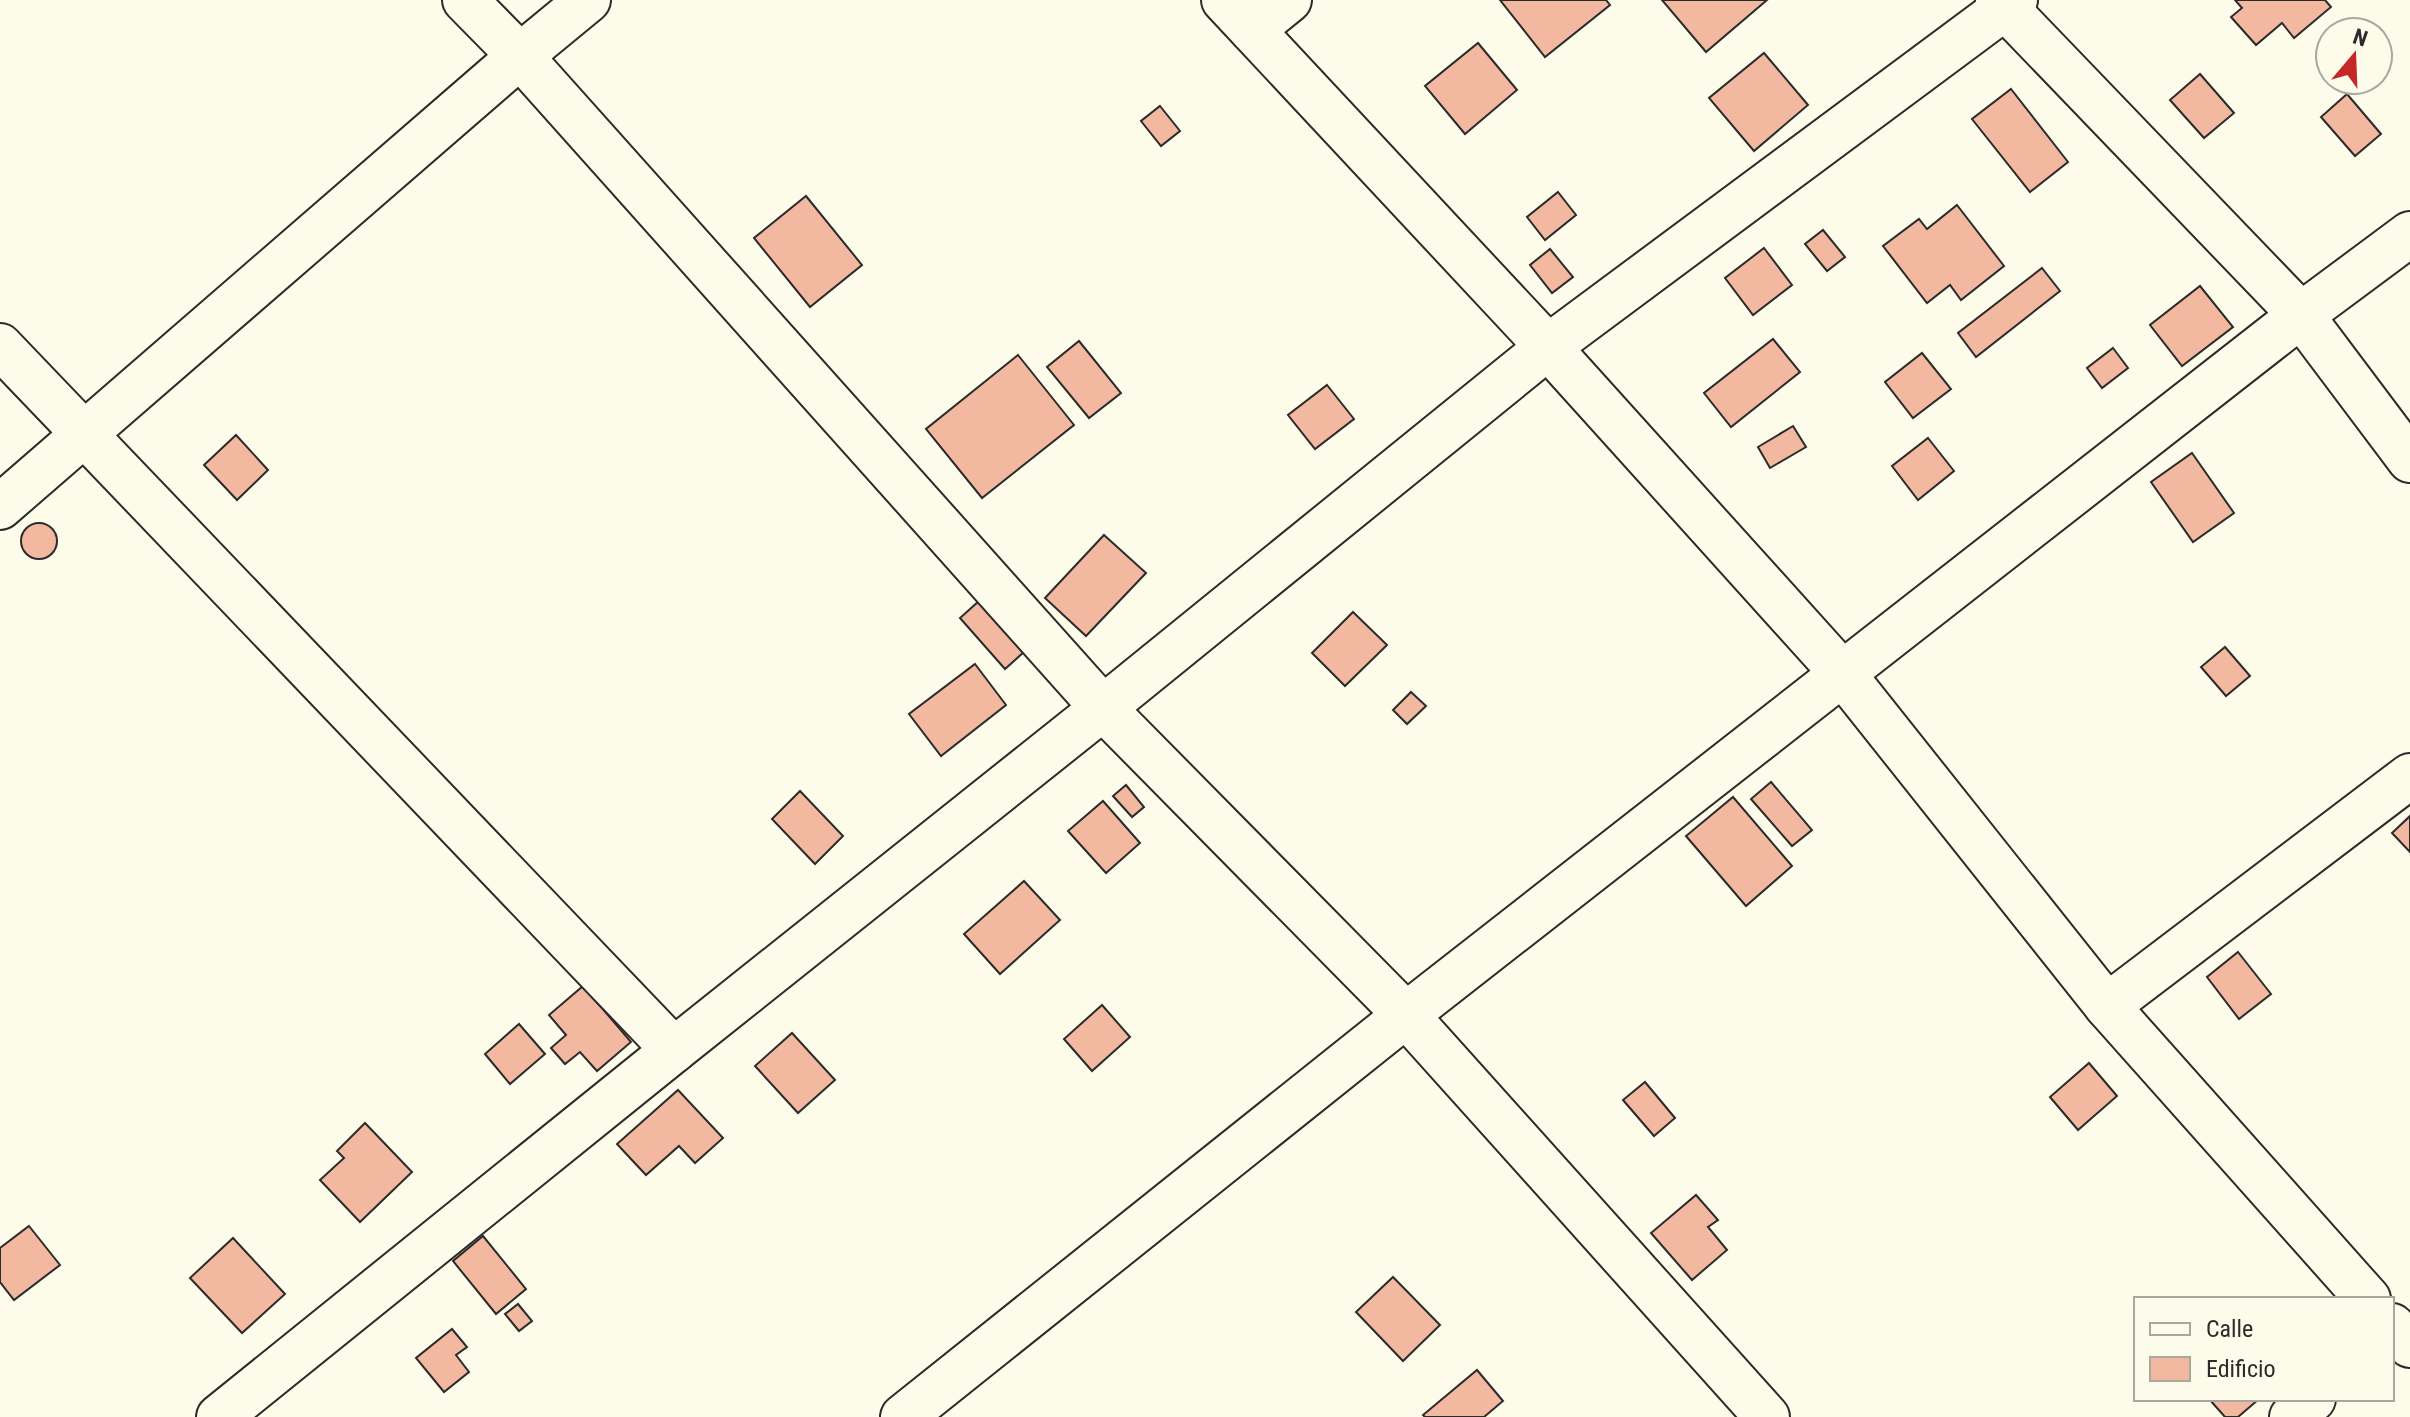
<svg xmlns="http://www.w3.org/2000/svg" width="2410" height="1417" font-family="'Roboto Condensed',sans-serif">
  <rect width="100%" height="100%" fill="#fdfbea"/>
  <g fill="#f2b8a0" stroke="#2b2b2b" stroke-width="2">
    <path d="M1500 0H1606L1610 5 1545 57Z"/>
    <path d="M1662 0H1767L1706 52Z"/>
    <path d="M2235 0H2325L2331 7 2294 38 2282 23 2256 45 2231 17 2242 8Z"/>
    <path d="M1478 43 1517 90 1465 134 1425 86Z"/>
    <path d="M1764 53 1808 105 1754 151 1709 98Z"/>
    <path d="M2200 74 2234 113 2204 138 2170 100Z"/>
    <path d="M2011 89 2068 162 2030 192 1972 119Z"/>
    <path d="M2347 94 2381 134 2355 156 2321 117Z"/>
    <path d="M1160 106 1180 131 1161 146 1141 121Z"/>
    <path d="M1558 192 1576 215 1545 240 1527 217Z"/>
    <path d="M806 196 862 265 810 307 754 238Z"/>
    <path d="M1957 205 2004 266 1961 300 1950 285 1927 303 1883 246 1919 219 1927 229Z"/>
    <path d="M1823 230 1845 257 1827 271 1805 244Z"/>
    <path d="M1764 248 1792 285 1753 315 1725 278Z"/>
    <path d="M1550 249 1573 277 1552 293 1530 265Z"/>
    <path d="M2042 268 2060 291 1976 357 1958 333Z"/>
    <path d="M2200 286 2233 327 2182 366 2150 325Z"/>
    <path d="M1773 339 1800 372 1731 427 1704 393Z"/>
    <path d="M1079 341 1121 393 1089 418 1047 367Z"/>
    <path d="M2113 348 2128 368 2102 388 2087 368Z"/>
    <path d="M1922 353 1951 389 1913 418 1885 382Z"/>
    <path d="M1018 355 1074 425 982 498 926 429Z"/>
    <path d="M1327 385 1354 419 1315 449 1288 415Z"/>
    <path d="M1793 426 1806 447 1770 468 1758 447Z"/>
    <path d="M236 435 268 470 237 500 204 465Z"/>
    <path d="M1928 438 1954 471 1918 500 1892 466Z"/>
    <path d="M2192 453 2234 513 2193 542 2151 482Z"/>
    <circle cx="39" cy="541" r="18"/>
    <path d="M1104 535 1146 573 1086 636 1045 598Z"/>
    <path d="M979 601 1024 652 1005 669 960 618Z"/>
    <path d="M1353 612 1387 645 1345 686 1312 653Z"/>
    <path d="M2225 647 2250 676 2226 696 2201 667Z"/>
    <path d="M975 664 1006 705 941 756 909 714Z"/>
    <path d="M1411 692 1426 706 1407 724 1393 710Z"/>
    <path d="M1771 782 1812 830 1792 846 1751 799Z"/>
    <path d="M1126 785 1144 807 1132 817 1113 796Z"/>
    <path d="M800 791 843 836 815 864 772 819Z"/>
    <path d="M1733 797 1792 866 1746 906 1686 836Z"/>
    <path d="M1103 801 1140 843 1106 873 1068 831Z"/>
    <path d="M2410 816V852L2392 833Z"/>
    <path d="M1024 881 1060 920 1000 974 964 934Z"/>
    <path d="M2238 952 2271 994 2239 1019 2207 977Z"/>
    <path d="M583 986 631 1042 597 1071 580 1052 565 1064 551 1048 566 1035 549 1015Z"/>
    <path d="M1102 1005 1130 1037 1092 1071 1064 1039Z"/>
    <path d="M519 1024 545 1054 510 1084 485 1054Z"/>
    <path d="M792 1033 835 1080 798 1113 755 1066Z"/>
    <path d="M2089 1063 2117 1096 2078 1130 2050 1097Z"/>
    <path d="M1645 1082 1675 1118 1654 1136 1623 1100Z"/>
    <path d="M678 1090 723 1138 695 1163 679 1146 646 1175 617 1144Z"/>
    <path d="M365 1123 412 1172 360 1222 320 1180 344 1158 337 1151Z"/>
    <path d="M1696 1195 1718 1220 1708 1227 1727 1250 1692 1280 1651 1233Z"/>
    <path d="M29 1226 60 1265 14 1300 0 1282V1248Z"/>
    <path d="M483 1236 526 1289 496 1314 453 1261Z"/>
    <path d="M233 1238 285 1294 242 1333 190 1278Z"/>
    <path d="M1393 1277 1440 1325 1403 1361 1356 1312Z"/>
    <path d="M518 1304 532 1321 519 1331 505 1314Z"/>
    <path d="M452 1329 467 1347 456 1355 469 1372 444 1392 416 1358Z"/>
    <path d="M1477 1370 1503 1401 1484 1417H1425L1423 1415Z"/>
    <path d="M2209 1399H2259L2238 1417H2225Z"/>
  </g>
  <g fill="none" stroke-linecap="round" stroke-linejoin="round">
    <defs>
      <g id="minor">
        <path d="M465 0 520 56 1103 708 1406 1015 1767 1417"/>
        <path d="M1224 0 1548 347 1843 674 2107 1006 2368 1299"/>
        <path d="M1998 0 2301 315 2410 460"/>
        <path d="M1252 30 1289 0"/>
        <path d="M0 346 674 1050"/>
        <path d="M0 507 520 56 588 0"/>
        <path d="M2107 1006 2410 776"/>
        <path d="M2392 1326 2410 1345"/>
        <path d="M219 1417 674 1050 1103 708 1548 347 2015 0"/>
        <path d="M903 1417 1406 1015 2301 315 2410 234"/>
        <path d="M2292 1417 2313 1399"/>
      </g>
    </defs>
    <use href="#minor" stroke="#2b2b2b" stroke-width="48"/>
    <use href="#minor" stroke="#fdfbea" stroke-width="44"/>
  </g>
  <rect x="2134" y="1297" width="260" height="104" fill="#fdfbea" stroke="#a9a89e" stroke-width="2"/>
  <rect x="2150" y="1323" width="40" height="12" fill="#fdfbea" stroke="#a9a89e" stroke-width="2"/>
  <text x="2206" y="1337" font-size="24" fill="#2b2b2b">Calle</text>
  <rect x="2150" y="1357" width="40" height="24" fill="#f2b8a0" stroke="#a9a89e" stroke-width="2"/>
  <text x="2206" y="1377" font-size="24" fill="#2b2b2b">Edificio</text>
  <g transform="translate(2354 56) rotate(19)"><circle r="38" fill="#fdfbea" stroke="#a9a89e" stroke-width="2"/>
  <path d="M0-6L14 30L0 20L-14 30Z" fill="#c62828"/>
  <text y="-12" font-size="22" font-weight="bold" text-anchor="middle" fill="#2b2b2b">N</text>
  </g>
</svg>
